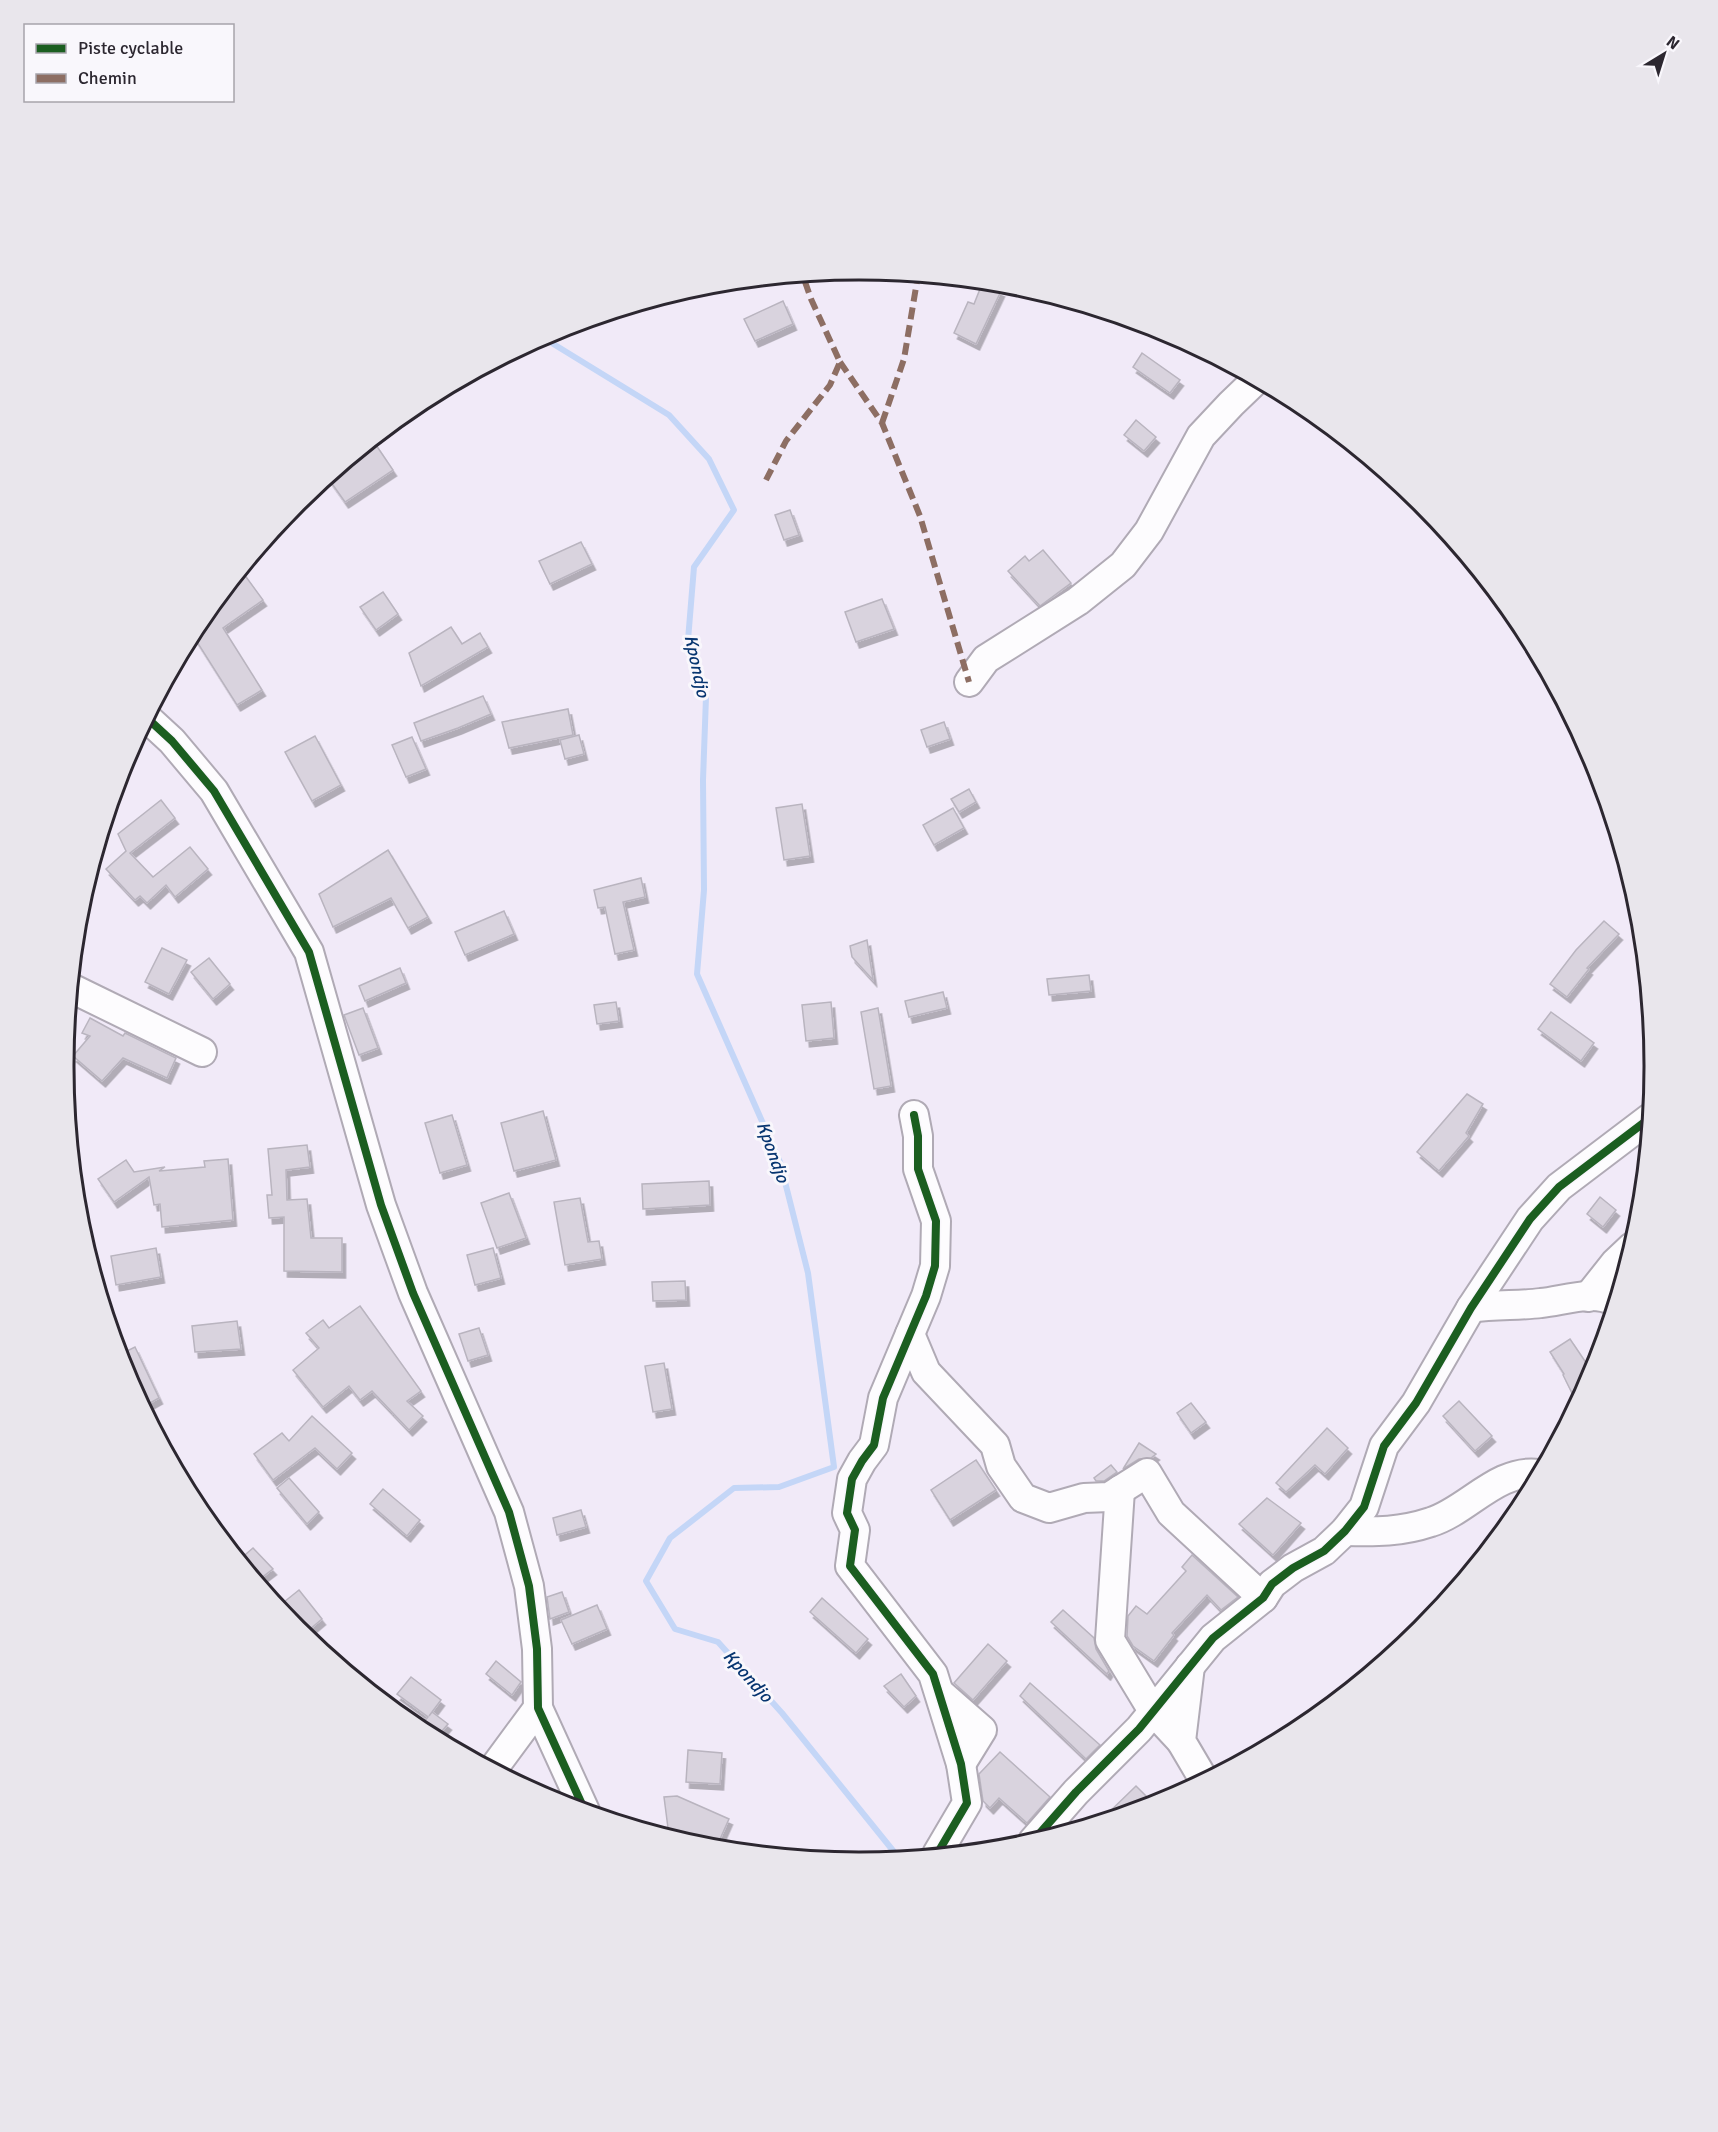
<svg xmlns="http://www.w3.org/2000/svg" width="1718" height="2132" font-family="Signika,sans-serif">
  <defs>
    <filter id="shadow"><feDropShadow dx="3.5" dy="6" stdDeviation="0" flood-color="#0004"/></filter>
  </defs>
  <rect width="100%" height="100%" fill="#f1eaf8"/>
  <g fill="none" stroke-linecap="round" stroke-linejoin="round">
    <path stroke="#c4d6f7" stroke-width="6" d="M542 337 669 415 709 459 734 510 694 567 688 640 706 697 703 780 704 890 697 974 780 1162 808 1273 834 1467 779 1487 734 1488 670 1538 646 1581 675 1629 718 1642 782 1713 899 1858"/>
  </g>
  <g fill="#d9d3de" stroke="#b9b4bf" stroke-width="1.5" filter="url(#shadow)">
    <path d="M982 284 1001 291 976 344 954 333 968 302 974 304Z"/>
    <path d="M783 301 793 324 755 341 744 319Z"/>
    <path d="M1142 353 1180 380 1170 393 1133 367Z"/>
    <path d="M1136 420 1156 437 1144 451 1124 435Z"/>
    <path d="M376 445 393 470 345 502 328 478Z"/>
    <path d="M790 510 799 535 784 540 775 515Z"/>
    <path d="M581 542 592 564 550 584 539 561Z"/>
    <path d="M1043 550 1071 583 1040 606 1008 571 1025 556 1029 561Z"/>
    <path d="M241 570 263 600 223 628 262 690 237 705 192 634 197 623Z"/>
    <path d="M383 592 398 614 376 630 360 607Z"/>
    <path d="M882 599 894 629 856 642 845 612Z"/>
    <path d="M451 627 462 644 480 633 488 647 421 686 409 653Z"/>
    <path d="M483 696 491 714 458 728 421 741 414 723Z"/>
    <path d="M568 709 573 735 509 748 502 722Z"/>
    <path d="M944 722 950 739 927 747 921 730Z"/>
    <path d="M579 735 584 754 565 759 560 740Z"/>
    <path d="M315 736 341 785 312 801 285 752Z"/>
    <path d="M412 737 426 769 406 777 392 745Z"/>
    <path d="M969 789 976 802 959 812 951 799Z"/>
    <path d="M161 800 175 818 130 853 153 877 190 847 208 869 175 897 166 885 147 903 140 896 135 900 106 869 126 851 118 834Z"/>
    <path d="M802 804 810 856 784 860 776 808Z"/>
    <path d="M953 808 964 828 934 845 923 825Z"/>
    <path d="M388 850 428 917 408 928 391 898 333 927 319 894Z"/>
    <path d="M641 878 645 897 623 902 634 950 615 954 605 907 598 908 594 890Z"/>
    <path d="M504 911 514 934 465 955 455 932Z"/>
    <path d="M1604 921 1619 934 1587 968 1589 969 1567 997 1550 984 1576 950Z"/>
    <path d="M867 940 873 980 852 957 850 946Z"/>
    <path d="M162 948 187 960 169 994 145 982Z"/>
    <path d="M209 958 230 984 213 999 191 972Z"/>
    <path d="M400 968 406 983 365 1001 359 986Z"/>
    <path d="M1089 975 1091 991 1049 995 1047 979Z"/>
    <path d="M943 992 947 1008 909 1017 905 1001Z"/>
    <path d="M616 1002 619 1021 597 1024 594 1005Z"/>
    <path d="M831 1002 834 1038 806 1041 802 1005Z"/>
    <path d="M363 1008 378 1048 359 1055 344 1015Z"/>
    <path d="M878 1008 891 1086 874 1089 861 1012Z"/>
    <path d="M1551 1012 1594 1043 1581 1061 1538 1029Z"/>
    <path d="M90 1018 123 1036 125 1033 176 1058 167 1078 123 1058 102 1081 73 1056 90 1036 82 1033Z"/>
    <path d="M1467 1094 1483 1104 1466 1133 1469 1136 1439 1171 1417 1152Z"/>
    <path d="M543 1111 556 1160 514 1171 501 1123Z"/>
    <path d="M452 1115 467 1165 440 1173 425 1123Z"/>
    <path d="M307 1145 310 1167 286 1170 287 1200 307 1199 311 1238H342V1272L284 1271V1217L269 1218 267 1195H272L268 1149Z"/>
    <path d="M228 1159 233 1220 162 1227 160 1204 154 1205 149 1177 114 1202 98 1179 126 1160 134 1172 165 1167 159 1171 205 1167 204 1161Z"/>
    <path d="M709 1181 710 1205 643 1209 642 1184Z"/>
    <path d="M509 1193 526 1238 497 1248 481 1203Z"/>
    <path d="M1600 1197 1616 1210 1603 1227 1587 1214Z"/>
    <path d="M580 1198 588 1242 599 1241 602 1259 565 1265 554 1202Z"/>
    <path d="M156 1248 161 1277 116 1285 111 1256Z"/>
    <path d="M493 1248 501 1278 475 1285 467 1255Z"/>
    <path d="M685 1281 686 1300 653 1301 652 1282Z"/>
    <path d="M360 1306 421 1391 407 1401 423 1416 409 1430 372 1391 360 1400 349 1386 323 1407 293 1370 319 1348 306 1333 323 1320 329 1328Z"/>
    <path d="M237 1321 241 1349 195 1352 192 1326Z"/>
    <path d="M479 1328 488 1355 468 1361 459 1334Z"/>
    <path d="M1570 1339 1593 1373 1577 1403 1563 1375 1564 1374 1550 1352Z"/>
    <path d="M135 1347 159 1398 143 1407 123 1370 119 1355Z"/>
    <path d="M664 1363 672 1409 653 1412 645 1366Z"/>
    <path d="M1459 1401 1492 1436 1475 1451 1443 1416Z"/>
    <path d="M1191 1403 1206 1422 1191 1433 1177 1413Z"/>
    <path d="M312 1416 352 1453 337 1469 315 1448 273 1480 254 1454 282 1433 289 1441Z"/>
    <path d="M1327 1428 1348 1448 1325 1474 1315 1465 1286 1492 1276 1483Z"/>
    <path d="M1139 1443 1156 1454 1151 1458 1139 1459 1123 1469Z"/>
    <path d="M976 1460 996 1490 950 1520 931 1490Z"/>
    <path d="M1111 1465 1117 1472 1104 1481H1096L1094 1478Z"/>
    <path d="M289 1478 319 1512 307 1524 277 1488Z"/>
    <path d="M383 1489 420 1520 407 1536 370 1504Z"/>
    <path d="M1267 1498 1301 1523 1273 1555 1239 1524Z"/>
    <path d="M581 1510 586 1527 557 1535 553 1518Z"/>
    <path d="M253 1548 273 1569 257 1581 239 1560Z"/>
    <path d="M1192 1555 1238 1597 1221 1610 1207 1595 1172 1633 1174 1635 1154 1661 1133 1646 1127 1636 1128 1616 1136 1606 1147 1614 1186 1571 1182 1567Z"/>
    <path d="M299 1590 322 1619 303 1635 279 1606Z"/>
    <path d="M562 1592 569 1612 550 1619 547 1597Z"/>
    <path d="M822 1598 868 1639 856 1653 810 1612Z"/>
    <path d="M597 1605 607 1629 572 1644 561 1620Z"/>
    <path d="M1063 1610 1094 1638 1096 1649 1109 1671 1107 1674 1051 1622Z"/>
    <path d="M988 1644 1007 1661 973 1700 954 1683Z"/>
    <path d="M496 1661 521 1682 512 1695 486 1674Z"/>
    <path d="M901 1674 916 1696 904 1707 884 1686Z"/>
    <path d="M411 1677 441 1700 429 1716 432 1712 448 1724 436 1738 418 1729 428 1717 397 1694Z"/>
    <path d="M1030 1683 1100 1745 1086 1759 1020 1696Z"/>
    <path d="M688 1750 722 1753 720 1784 686 1782Z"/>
    <path d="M1000 1752 1050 1797 1027 1823 999 1798 990 1808 983 1801 979 1774Z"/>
    <path d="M1136 1786 1154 1804 1101 1820Z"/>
    <path d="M677 1796 729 1819 716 1848 668 1828 664 1797Z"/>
  </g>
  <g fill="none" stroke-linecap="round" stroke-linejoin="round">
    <defs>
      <g id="minor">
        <path d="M969 682 986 659 1078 601 1123 565 1149 531 1201 436 1231 404 1256 380"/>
        <path d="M147 718 172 741 214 791 309 952 381 1205 413 1293 509 1512 529 1586 537 1649 538 1708 585 1811"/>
        <path d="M71 988 202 1052"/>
        <path d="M914 1115 918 1136V1169L936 1221 935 1266 926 1296 883 1398 874 1445 862 1461 852 1479 847 1513 855 1530 850 1566 933 1674 961 1764 967 1803 937 1854"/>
        <path d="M1588 1297 1615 1263 1632 1247"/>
        <path d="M1471 1308C1495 1304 1518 1306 1541 1303 1563 1301 1595 1289 1615 1302"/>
        <path d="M910 1334 926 1372 995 1445 1001 1466 1023 1498 1049 1508 1084 1498 1109 1497 1147 1473 1171 1513 1263 1598"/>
        <path d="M1120 1490 1110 1640 1153 1711 1181 1741"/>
        <path d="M1345 1531C1376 1532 1401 1532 1431 1522 1467 1511 1498 1468 1539 1474"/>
        <path d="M1190 1666 1181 1741 1204 1780"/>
        <path d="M941 1694 982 1730 961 1764"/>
        <path d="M493 1769 538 1708"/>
        <path d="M1033 1841 1076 1792 1139 1729 1213 1638 1263 1598 1272 1584 1293 1568 1324 1551 1345 1531 1364 1507 1384 1446 1416 1403 1471 1308 1530 1219 1559 1187 1650 1118"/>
      </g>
    </defs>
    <use href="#minor" stroke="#b0aab5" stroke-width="32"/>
    <use href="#minor" stroke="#fdfcfe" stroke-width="28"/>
    <g stroke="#8d6e63" stroke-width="6" stroke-dasharray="12 6" stroke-linecap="butt">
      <path d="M840 362 882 423 920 516 969 682"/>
      <path d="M882 423 904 359 917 281 914 275"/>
      <path d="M766 480 786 441 830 385 840 362 811 299 803 276"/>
    </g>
    <defs>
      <g id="cycleway">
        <path d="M147 718 172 741 214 791 309 952 381 1205 413 1293 509 1512 529 1586 537 1649 538 1708 585 1811"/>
        <path d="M914 1115 918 1136V1169L936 1221 935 1266 926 1296 883 1398 874 1445 862 1461 852 1479 847 1513 855 1530 850 1566 933 1674 961 1764 967 1803 937 1854"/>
        <path d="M1033 1841 1076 1792 1139 1729 1213 1638 1263 1598 1272 1584 1293 1568 1324 1551 1345 1531 1364 1507 1384 1446 1416 1403 1471 1308 1530 1219 1559 1187 1650 1118"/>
      </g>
    </defs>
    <use href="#cycleway" stroke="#f9f7fc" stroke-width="11"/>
    <use href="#cycleway" stroke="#1b5e20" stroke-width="8"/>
  </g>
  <g text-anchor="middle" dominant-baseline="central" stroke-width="6" stroke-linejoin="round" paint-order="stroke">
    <g font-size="18" font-style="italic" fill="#073570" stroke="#f9f7fc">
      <text transform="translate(697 666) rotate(78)">Kpondjo</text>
      <text transform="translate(773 1152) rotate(70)">Kpondjo</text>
      <text transform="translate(748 1676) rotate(48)">Kpondjo</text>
    </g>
  </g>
  <path d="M0 0H1718V2132H0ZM859 280H859A785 785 0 0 1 1644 1065V1067A785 785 0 0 1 859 1852H859A785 785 0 0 1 74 1067V1065A785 785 0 0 1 859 280Z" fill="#e9e6ec" fill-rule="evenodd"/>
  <path fill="none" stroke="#2c2730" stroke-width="3" d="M859 280H859A785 785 0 0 1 1644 1065V1067A785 785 0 0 1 859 1852H859A785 785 0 0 1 74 1067V1065A785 785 0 0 1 859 280Z"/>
  <rect x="24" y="24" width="210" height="78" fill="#f9f7fc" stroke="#a7a4aa" stroke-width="1.5"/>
  <rect x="36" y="44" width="30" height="9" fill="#1b5e20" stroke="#a7a4aa" stroke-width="1.5"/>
  <text x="78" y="54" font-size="18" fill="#2c2730">Piste cyclable</text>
  <rect x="36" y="74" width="30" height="9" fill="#8d6e63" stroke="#a7a4aa" stroke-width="1.5"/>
  <text x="78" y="84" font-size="18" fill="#2c2730">Chemin</text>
  <g transform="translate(1664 54) rotate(38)" stroke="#f9f7fc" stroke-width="4.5" paint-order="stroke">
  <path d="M0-4.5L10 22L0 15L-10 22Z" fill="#2c2730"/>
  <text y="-9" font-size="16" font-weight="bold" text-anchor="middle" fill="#2c2730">N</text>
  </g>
</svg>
